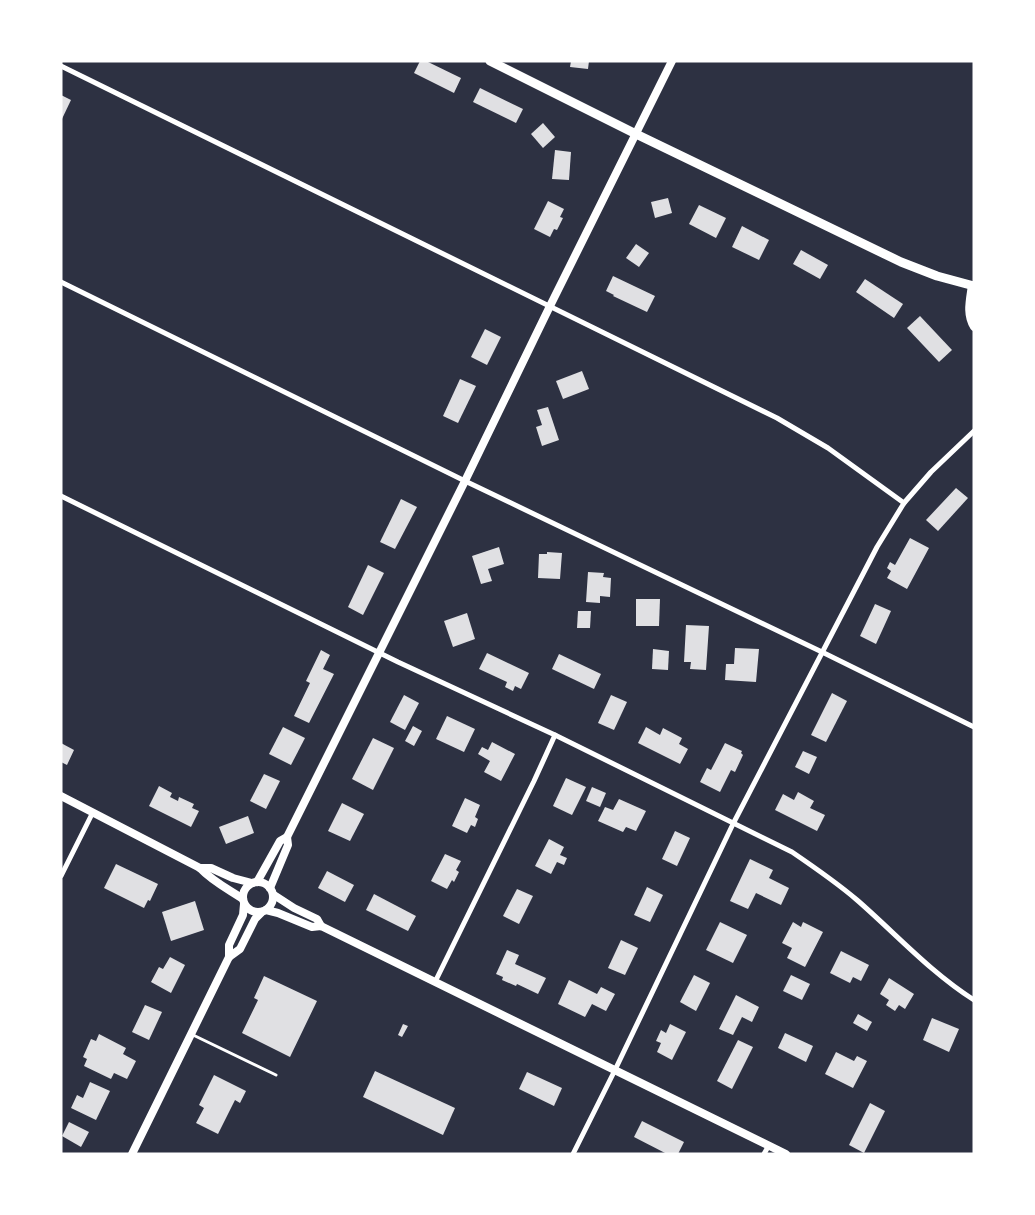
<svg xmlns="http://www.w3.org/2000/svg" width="1035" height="1215" font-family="Ubuntu,sans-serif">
  <rect width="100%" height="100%" fill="#2d3142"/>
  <g fill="#e0e0e3">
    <path d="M420 61H426L461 78 454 93 414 73Z"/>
    <path d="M571 61H589L588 69 570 67Z"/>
    <path d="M480 88 523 109 516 123 473 102Z"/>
    <path d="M61 95 71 100 61 121Z"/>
    <path d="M543 123 555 137 543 148 531 134Z"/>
    <path d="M555 150 571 152 569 180 552 179Z"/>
    <path d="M668 198 672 213 655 218 651 202Z"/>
    <path d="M548 201 564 209 560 217 563 218 557 230 554 229 550 237 534 229Z"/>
    <path d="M699 205 726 218 716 238 689 224Z"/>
    <path d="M742 226 769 240 759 260 732 247Z"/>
    <path d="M636 244 649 253 639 267 626 258Z"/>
    <path d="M801 250 828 265 820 279 793 264Z"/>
    <path d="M613 276 655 296 647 312 613 296 614 295 606 291Z"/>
    <path d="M865 279 903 304 894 318 856 292Z"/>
    <path d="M920 316 952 350 939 362 907 328Z"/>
    <path d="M485 329 501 337 487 365 471 357Z"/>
    <path d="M582 371 589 389 563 399 556 381Z"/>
    <path d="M460 379 476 386 458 423 443 416Z"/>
    <path d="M548 407 559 440 542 446 536 427 542 425 537 410Z"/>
    <path d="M956 488 968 498 938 531 926 520Z"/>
    <path d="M401 499 417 507 395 549 380 542Z"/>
    <path d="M910 538 929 548 907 589 887 578 891 571 887 568 890 562 895 565Z"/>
    <path d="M499 547 504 564 488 569 492 581 481 584 472 556Z"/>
    <path d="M547 552 562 553 560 579 538 578 539 554H547Z"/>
    <path d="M368 565 384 573 363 615 348 607Z"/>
    <path d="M588 572 604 573 603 577 611 578 610 597 600 596V603L586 602Z"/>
    <path d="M636 599H660L659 626H636Z"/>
    <path d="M875 604 891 611 876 644 860 636Z"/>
    <path d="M578 611H591L590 628H577Z"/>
    <path d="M467 613 475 639 453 647 444 621Z"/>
    <path d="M686 625 709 626 706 670 690 669 691 662H684Z"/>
    <path d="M735 648 759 649 756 682 725 680 726 664H734Z"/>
    <path d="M653 649 669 651 668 670 652 669Z"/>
    <path d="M321 650 330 655 323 669 334 674 309 723 294 716 310 683 306 681Z"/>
    <path d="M487 653 529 673 521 689 515 686 513 691 505 687 507 682 479 669Z"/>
    <path d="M559 654 601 674 594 689 552 669Z"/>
    <path d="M832 693 847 701 826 742 811 735Z"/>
    <path d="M404 695 419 703 405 730 390 722Z"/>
    <path d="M611 695 627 702 614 730 598 723Z"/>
    <path d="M447 716 475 729 464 752 436 739Z"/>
    <path d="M413 726 422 731 414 746 405 741Z"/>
    <path d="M283 727 305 738 291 765 269 754Z"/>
    <path d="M646 727 660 735 663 728 682 738 679 744 688 749 680 764 638 743Z"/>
    <path d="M373 738 394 748 373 790 352 779Z"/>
    <path d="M492 742 515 754 501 781 484 772 490 761 478 754 482 747 488 750Z"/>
    <path d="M61 743 74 750 67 765 61 762Z"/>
    <path d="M725 743 742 751 741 753 743 755 735 772 731 770 720 792 700 782 707 768 711 770Z"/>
    <path d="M803 751 817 757 809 774 795 767Z"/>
    <path d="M264 774 280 781 266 809 250 801Z"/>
    <path d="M566 778 586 787 572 815 553 806Z"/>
    <path d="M159 786 172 793 170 797 178 801 179 797 194 804 192 808 199 811 191 827 149 806Z"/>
    <path d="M592 787 606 793 600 807 586 801Z"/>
    <path d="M798 792 814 801 810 808 825 815 817 831 775 810 783 794 794 800Z"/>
    <path d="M465 798 480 805 475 817 478 819 475 827 471 825 467 833 452 826Z"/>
    <path d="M619 799 646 811 636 831 626 827 623 832 598 821 605 807 613 810Z"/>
    <path d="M342 803 364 814 350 841 328 831Z"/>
    <path d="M248 816 254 833 226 844 219 827Z"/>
    <path d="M675 831 690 838 677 866 662 859Z"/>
    <path d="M549 839 564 847 560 855 567 858 564 865 557 862 551 874 535 866Z"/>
    <path d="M445 854 461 861 456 870 459 872 454 882 452 880 447 889 431 881Z"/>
    <path d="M750 859 773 870 769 878 789 888 781 905 756 893 748 909 730 901Z"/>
    <path d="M116 864 158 884 150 901 148 900 144 908 104 888Z"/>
    <path d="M327 871 354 885 345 902 318 888Z"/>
    <path d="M647 887 663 895 650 922 634 915Z"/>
    <path d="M517 889 533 896 519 924 503 916Z"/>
    <path d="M374 894 416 916 408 931 366 910Z"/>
    <path d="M195 901 204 930 171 941 162 912Z"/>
    <path d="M720 922 747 935 733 963 706 950Z"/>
    <path d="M793 922 801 927 803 922 823 932 805 967 787 958 792 948 782 943Z"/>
    <path d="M621 940 638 948 625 975 608 968Z"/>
    <path d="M507 950 519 955 515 964 546 978 538 994 517 984 516 986 502 980 503 977 496 974Z"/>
    <path d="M841 951 869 965 861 981 853 977 850 983 830 973Z"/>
    <path d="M170 957 185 965 171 993 151 982 159 967 163 969Z"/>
    <path d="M694 975 710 983 696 1011 680 1002Z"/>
    <path d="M791 975 810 984 802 1000 783 991Z"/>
    <path d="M264 976 317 1001 290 1057 242 1033 258 1000 254 998Z"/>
    <path d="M889 978 914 994 905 1009 899 1005 895 1011 886 1005 889 1000 880 994Z"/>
    <path d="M569 980 597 994 601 987 615 994 606 1011 592 1004 585 1017 558 1004Z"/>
    <path d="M736 995 759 1007 752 1022 742 1017 733 1035 719 1029Z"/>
    <path d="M145 1005 162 1012 149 1040 132 1032Z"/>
    <path d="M858 1014 872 1022 867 1031 853 1023Z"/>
    <path d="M932 1018 959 1029 949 1052 923 1040Z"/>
    <path d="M403 1024 408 1026 402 1037 398 1035Z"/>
    <path d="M670 1024 686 1032 672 1060 657 1052 661 1043 656 1041 661 1030 666 1033Z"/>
    <path d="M785 1033 813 1046 806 1062 778 1048Z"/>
    <path d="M99 1034 126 1048 123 1054 136 1061 127 1079 114 1073 111 1079 84 1066 87 1059 83 1057 91 1039 96 1041Z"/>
    <path d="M738 1040 753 1047 732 1089 717 1081Z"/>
    <path d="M836 1052 854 1061 857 1056 867 1061 853 1088 825 1074Z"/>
    <path d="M375 1071 455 1108 443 1135 363 1097Z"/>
    <path d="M527 1072 562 1088 554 1106 519 1089Z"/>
    <path d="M214 1075 246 1091 240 1103 235 1100 218 1134 196 1123 204 1108 199 1105Z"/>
    <path d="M90 1082 110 1091 96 1120 71 1108 77 1095 83 1098Z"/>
    <path d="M870 1103 885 1111 864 1153 849 1145Z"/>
    <path d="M642 1121 684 1142 678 1154H667L634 1137Z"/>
    <path d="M69 1122 89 1132 81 1147 62 1136Z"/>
  </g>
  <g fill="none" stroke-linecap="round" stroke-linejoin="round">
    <path stroke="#fff" stroke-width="3" d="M191 1034 276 1075"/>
    <g stroke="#fff" stroke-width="5">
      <path d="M61 66 777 418 828 448 904 503"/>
      <path d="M61 282 465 481 822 652 974 727"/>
      <path d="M61 496 398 662 555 735 792 852C814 867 836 882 857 900 895 933 930 972 974 1000"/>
      <path d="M61 876 93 812"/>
      <path d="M435 982 534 781 555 735"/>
      <path d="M573 1154 615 1070 733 824 877 547 904 503 931 472 974 431"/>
      <path d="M764 1154 769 1145"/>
    </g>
    <g stroke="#fff" stroke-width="8">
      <path d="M972 285C970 300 966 314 974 327"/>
      <path d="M61 796 200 868C212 881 228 889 243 899"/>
      <path d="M200 868H211L233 878 252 883"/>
      <circle cx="258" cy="897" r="15"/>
      <path d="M257 882 280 841 287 837"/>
      <path d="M270 888 288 845 287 837 465 481 550 306 672 61"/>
      <path d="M274 895 294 908 317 919 321 926"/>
      <path d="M266 910 278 913 312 927 321 926 786 1154"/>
      <path d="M229 957V945L243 915 244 904"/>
      <path d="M132 1154 229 957 240 949 255 919 262 912"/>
    </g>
    <path stroke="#fff" stroke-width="9" d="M490 61 636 134 901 262 937 276 974 286"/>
  </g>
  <rect width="1035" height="1215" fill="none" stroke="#ffffff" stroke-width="125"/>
</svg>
